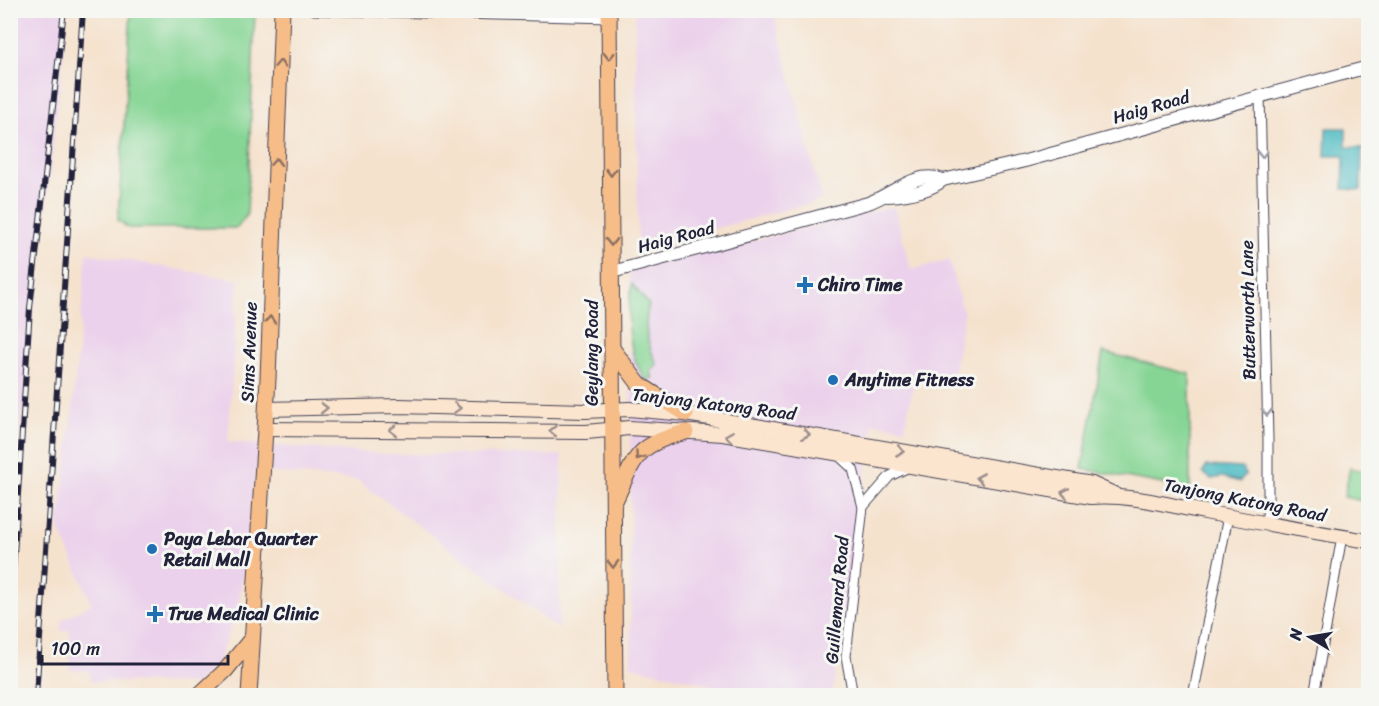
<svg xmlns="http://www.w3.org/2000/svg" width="1379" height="706" font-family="Sriracha,sans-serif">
  <rect width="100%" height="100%" fill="#f6f6f2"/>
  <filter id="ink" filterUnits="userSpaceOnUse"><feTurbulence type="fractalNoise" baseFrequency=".0167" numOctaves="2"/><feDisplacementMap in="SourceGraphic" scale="12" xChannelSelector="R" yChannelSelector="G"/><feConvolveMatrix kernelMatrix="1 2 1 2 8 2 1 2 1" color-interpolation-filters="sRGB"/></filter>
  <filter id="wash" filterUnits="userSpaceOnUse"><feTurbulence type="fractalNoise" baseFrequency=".008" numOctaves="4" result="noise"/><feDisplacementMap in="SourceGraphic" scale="24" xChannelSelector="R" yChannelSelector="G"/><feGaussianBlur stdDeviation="1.35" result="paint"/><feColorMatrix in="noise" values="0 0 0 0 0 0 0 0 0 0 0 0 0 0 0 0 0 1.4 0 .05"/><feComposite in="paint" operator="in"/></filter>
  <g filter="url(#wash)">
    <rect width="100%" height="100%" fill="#f5e2cd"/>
    <g fill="#ebd1eb">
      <path d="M11 10 65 11 64 48 17 455H10Z"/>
      <path d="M635 11H773L822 200 638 249Z"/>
      <path d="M894 207 911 270 949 260 964 314 951 387 914 381 905 428 873 423 832 695H752L631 666 630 270Z"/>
      <path d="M87 253 238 280 228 442 387 454 562 455 559 629 357 480 255 471 239 605 217 664 194 684 91 681 89 671 70 670V631H60L62 620 92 604 58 526 69 446Z"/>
    </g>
    <g fill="#86d594" stroke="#547c68" stroke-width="1.5">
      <path d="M131 11H255L247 215 237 228H128L118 220Z"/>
      <path d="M632 284 649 305C643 326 647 344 657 364L651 372 653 378 646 380C627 355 626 315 632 284Z"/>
      <path d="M1103 352 1190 374V489L1082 469Z"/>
      <path d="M1350 468 1368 472V502L1344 497Z"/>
    </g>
    <g fill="#4dbbc2" stroke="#386e7e" stroke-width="1.5">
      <path d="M1326 128H1346V147L1362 148 1361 190 1343 189 1344 156H1325Z"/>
      <path d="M1206 466 1242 468 1246 474 1240 482 1222 477 1211 479 1203 473Z"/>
    </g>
  </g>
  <g filter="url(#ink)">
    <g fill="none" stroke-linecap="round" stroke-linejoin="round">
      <defs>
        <g id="minor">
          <path d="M314 10 609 18"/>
          <path d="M1260 95 1268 439V507L1266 524"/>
          <path d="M839 456 853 469 863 507 846 656 853 696"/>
          <path d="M863 507 890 476 909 467"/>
          <path d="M1193 696 1228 516"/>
          <path d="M1314 696 1342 536"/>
        </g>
        <g id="tertiary">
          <path d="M888 196C906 195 929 192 943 180L1025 161 1368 67"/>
          <path d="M612 272 868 203C892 195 916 169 943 180"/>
        </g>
        <g id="secondary">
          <path d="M266 409 399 406 585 411 629 409 686 414 1092 484 1114 494"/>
          <path d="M265 429 586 432 629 428 723 434 1091 497C1130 494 1167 505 1205 512 1259 523 1314 532 1368 541"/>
        </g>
        <g id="primary">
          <path d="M609 10 615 696"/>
          <path d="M612 348 639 384 686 414"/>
          <path d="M614 503C636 457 634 445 686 432"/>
          <path d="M198 696 225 671 252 638"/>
          <path d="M249 696 268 379 282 10"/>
        </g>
      </defs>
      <use href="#minor" stroke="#423f51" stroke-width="11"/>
      <use href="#tertiary" stroke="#423f51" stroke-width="14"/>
      <use href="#secondary" stroke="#423f51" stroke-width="16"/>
      <use href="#primary" stroke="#423f51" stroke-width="17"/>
      <use href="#minor" stroke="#fff" stroke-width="9"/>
      <use href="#tertiary" stroke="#fff" stroke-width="12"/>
      <use href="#secondary" stroke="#fce5cf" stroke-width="14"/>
      <use href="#primary" stroke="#f7bd88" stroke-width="15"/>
      <defs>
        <g id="rail">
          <path d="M10 617 30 308 64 10"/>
          <path d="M36 696 83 10"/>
        </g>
      </defs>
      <use href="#rail" stroke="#22223b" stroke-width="6"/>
      <use href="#rail" stroke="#f6f6f2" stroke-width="4" stroke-dasharray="11" stroke-linecap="butt"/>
    </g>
    <defs><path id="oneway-chevron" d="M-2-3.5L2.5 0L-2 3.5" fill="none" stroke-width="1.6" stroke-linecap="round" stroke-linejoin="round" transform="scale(1.5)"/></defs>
    <g stroke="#8c7062">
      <use href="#oneway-chevron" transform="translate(609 56) rotate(90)"/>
      <use href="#oneway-chevron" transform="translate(280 64) rotate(-87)"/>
      <use href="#oneway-chevron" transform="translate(276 162) rotate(-87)"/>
      <use href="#oneway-chevron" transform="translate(611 172) rotate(90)"/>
      <use href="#oneway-chevron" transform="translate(611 242) rotate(89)"/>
      <use href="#oneway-chevron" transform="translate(270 320) rotate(-88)"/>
      <use href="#oneway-chevron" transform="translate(639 456) rotate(125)"/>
      <use href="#oneway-chevron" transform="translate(613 564) rotate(89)"/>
    </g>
    <g stroke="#9c9ca7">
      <use href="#oneway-chevron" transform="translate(1262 154) rotate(89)"/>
      <use href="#oneway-chevron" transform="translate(1267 412) rotate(89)"/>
    </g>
    <g stroke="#9a8d8c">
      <use href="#oneway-chevron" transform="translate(324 408) rotate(-1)"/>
      <use href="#oneway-chevron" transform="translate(457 408) rotate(2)"/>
      <use href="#oneway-chevron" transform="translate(393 430) rotate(180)"/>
      <use href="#oneway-chevron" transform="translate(553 431) rotate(-179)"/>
      <use href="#oneway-chevron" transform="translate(806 434) rotate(10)"/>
      <use href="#oneway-chevron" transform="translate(729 436) rotate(-172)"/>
      <use href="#oneway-chevron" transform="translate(900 451) rotate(10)"/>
      <use href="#oneway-chevron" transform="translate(980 478) rotate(-170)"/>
      <use href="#oneway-chevron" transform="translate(1065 493) rotate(-170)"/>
    </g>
  </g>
  <g fill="#1f6fb2" stroke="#f6f6f2" stroke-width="2">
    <path d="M802 276h6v6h6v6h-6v6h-6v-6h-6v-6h6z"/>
    <circle cx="833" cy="380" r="6"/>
    <circle cx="152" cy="549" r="6"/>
    <path d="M152 605h6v6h6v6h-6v6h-6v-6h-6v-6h6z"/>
  </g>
  <g text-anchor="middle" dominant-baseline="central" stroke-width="6" stroke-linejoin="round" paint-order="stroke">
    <g font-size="18" fill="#22223b" stroke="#f6f6f2">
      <text transform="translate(1151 107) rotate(-16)">Haig Road</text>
      <text transform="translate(676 237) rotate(-15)">Haig Road</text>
      <text transform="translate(1248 310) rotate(-91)">Butterworth Lane</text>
      <text transform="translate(249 352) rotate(-88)">Sims Avenue</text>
      <text transform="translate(592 353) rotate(-90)">Geylang Road</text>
      <text transform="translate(714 404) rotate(7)">Tanjong Katong Road</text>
      <text transform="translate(1245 500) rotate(11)">Tanjong Katong Road</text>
      <text transform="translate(837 600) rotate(-85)">Guillemard Road</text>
    </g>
    <g font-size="18" font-weight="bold" fill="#22223b" stroke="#f6f6f2" text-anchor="start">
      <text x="818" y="285">Chiro Time</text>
      <text x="845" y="380">Anytime Fitness</text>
      <text x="164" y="539">Paya Lebar Quarter<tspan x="164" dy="21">Retail Mall</tspan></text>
      <text x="168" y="614">True Medical Clinic</text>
    </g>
  </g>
  <rect width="1379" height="706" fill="none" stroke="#f6f6f2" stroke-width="36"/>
  <g transform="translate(1310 637) rotate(281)" stroke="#f6f6f2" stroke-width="4.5" paint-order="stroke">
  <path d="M0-4.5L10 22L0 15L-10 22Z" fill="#22223b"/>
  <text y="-9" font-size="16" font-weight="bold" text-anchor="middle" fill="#22223b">N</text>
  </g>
  <path d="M42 655v9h186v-9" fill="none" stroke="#22223b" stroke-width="3"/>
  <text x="51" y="655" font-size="18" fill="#22223b" stroke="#f6f6f2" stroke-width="4.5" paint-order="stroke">100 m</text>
</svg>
